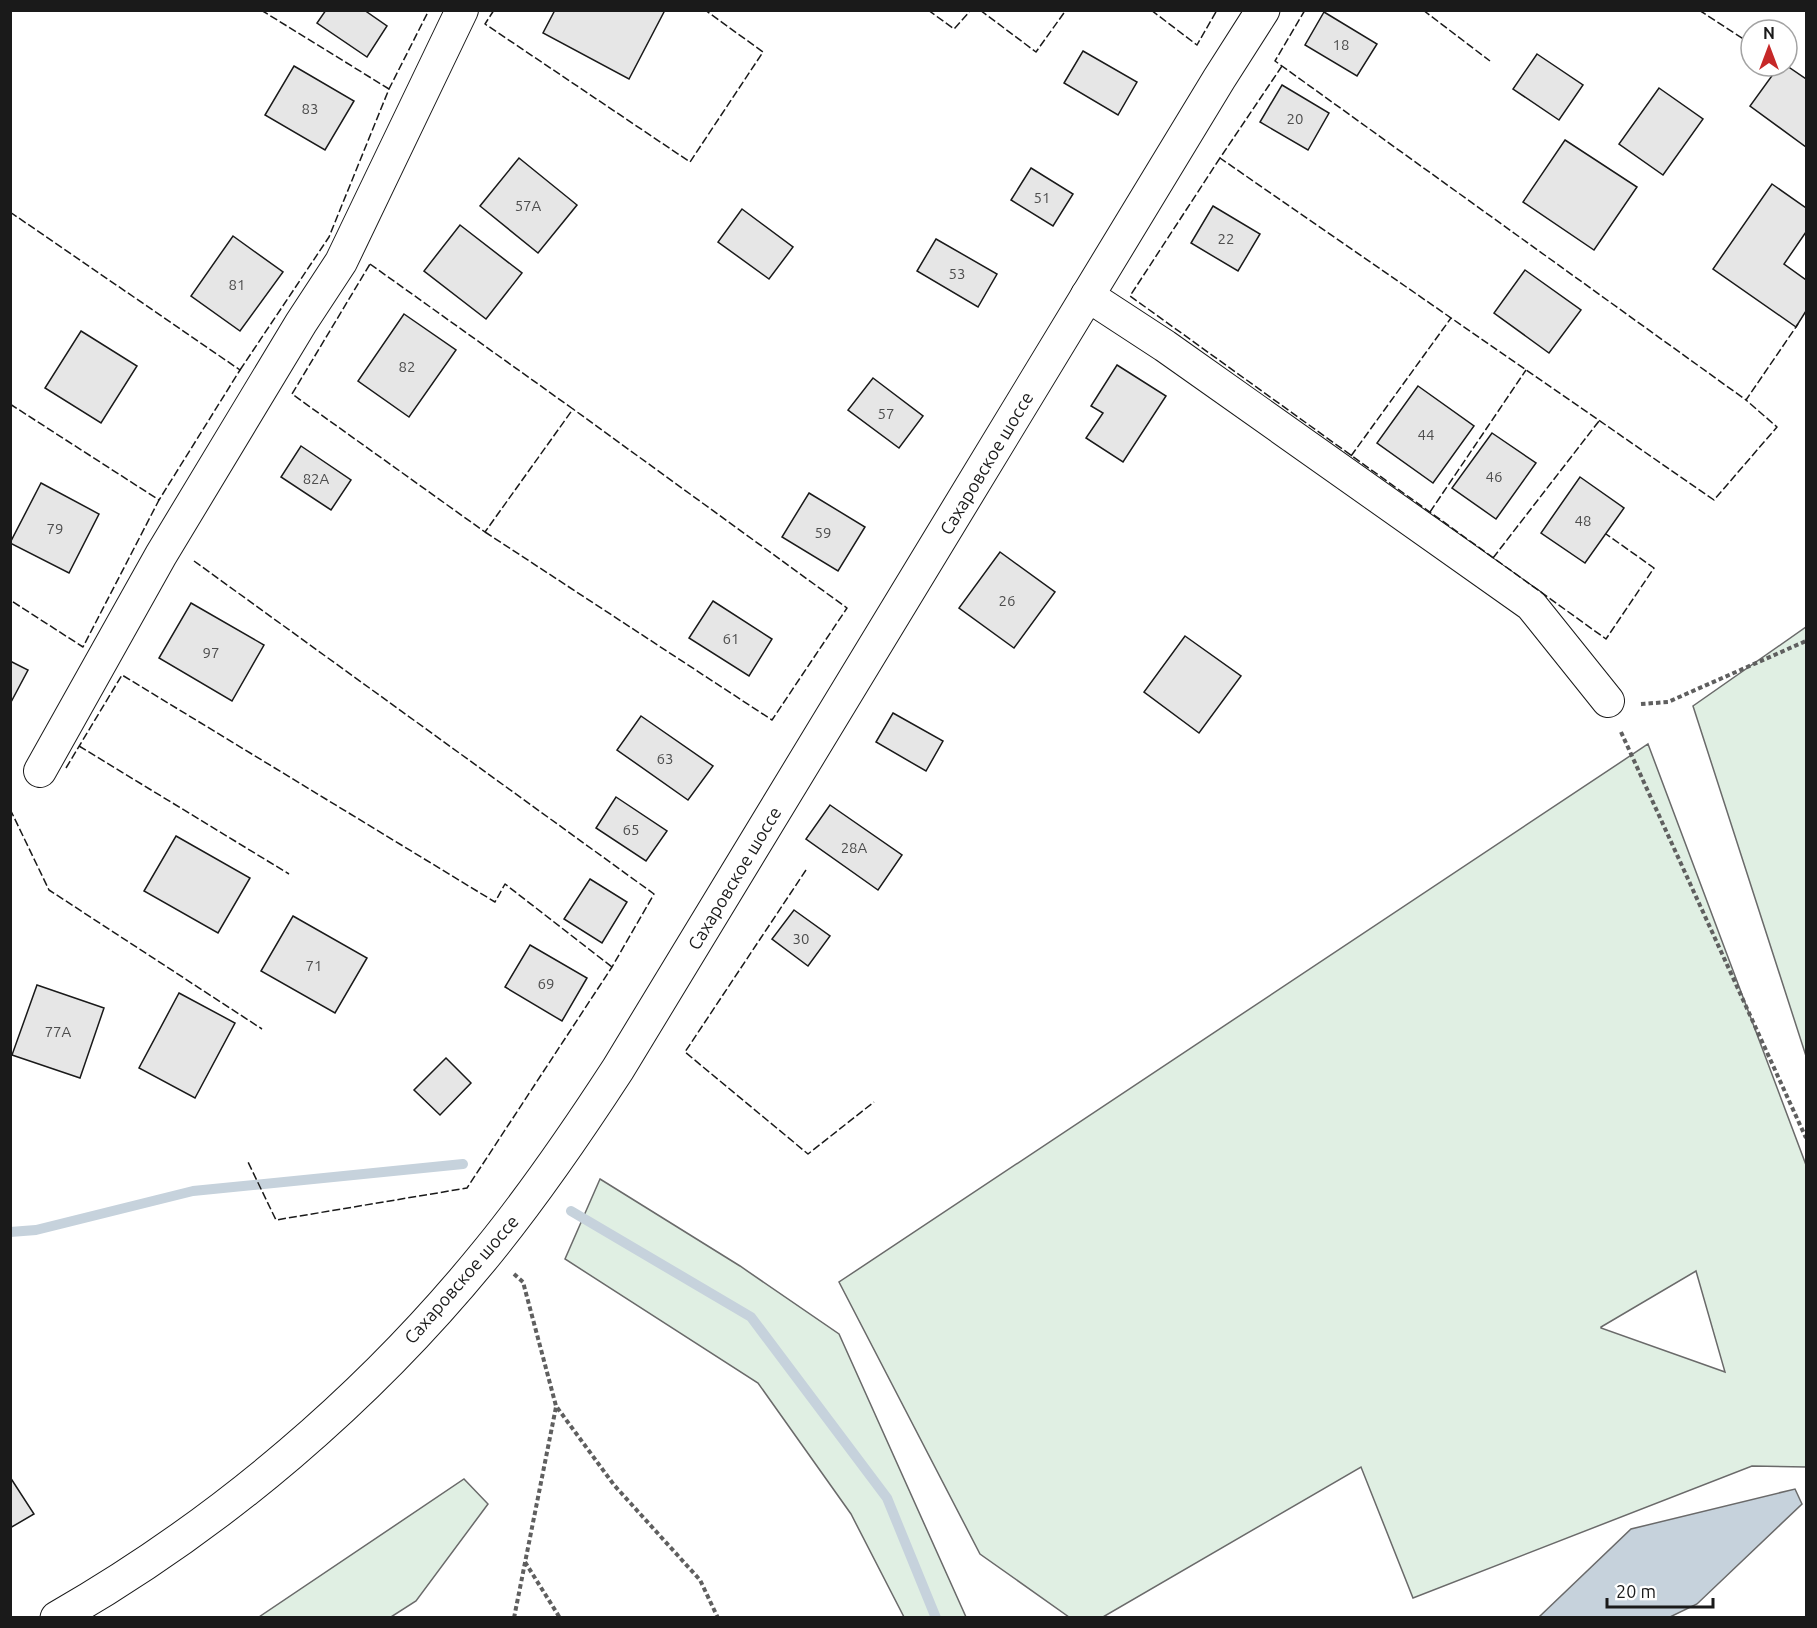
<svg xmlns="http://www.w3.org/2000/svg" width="1817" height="1628" font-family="Ubuntu,sans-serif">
  <rect width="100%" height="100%" fill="#fff"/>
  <g fill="#e0efe3" stroke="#6a6a6a" stroke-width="1.5" fill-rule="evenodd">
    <path d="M1806 627V1056L1693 706Z"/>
    <path d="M1648 744 1806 1165V1467L1752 1466 1413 1598 1361 1467 1103 1617H1069L980 1554 839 1282ZM1696 1271 1725 1372 1601 1328V1327Z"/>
    <path d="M600 1179 740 1266 839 1334 966 1617H904L851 1514 758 1383 565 1259Z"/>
    <path d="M464 1479 488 1504 416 1601 391 1617H259Z"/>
  </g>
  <path fill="#c6d2dc" stroke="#6a6a6a" stroke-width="1.5" d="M1795 1489 1802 1504 1697 1604 1670 1617H1539L1631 1529Z"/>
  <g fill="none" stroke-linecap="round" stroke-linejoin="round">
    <g stroke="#c6d2dc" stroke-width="10">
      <path d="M571 1211 751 1317 887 1498 936 1618"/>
      <path d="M10 1232 36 1230 193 1191 463 1164"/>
    </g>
  </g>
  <g fill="#e6e6e6" stroke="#1a1a1a" stroke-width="1.5">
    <path d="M326 10H364L387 26 367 57 317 23Z"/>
    <path d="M555 10H665L629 79 543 33Z"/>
    <path d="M1324 12 1377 44 1357 76 1305 45Z"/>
    <path d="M1083 51 1137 82 1118 115 1064 83Z"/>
    <path d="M1537 54 1583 85 1559 120 1513 89Z"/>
    <path d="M294 66 354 101 325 150 265 115Z"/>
    <path d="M1779 66H1787L1806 79V147L1750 106Z"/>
    <path d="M1282 85 1329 113 1308 150 1260 122Z"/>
    <path d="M1659 88 1703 119 1663 175 1619 144Z"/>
    <path d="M1565 140 1637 187 1594 250 1523 202Z"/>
    <path d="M519 158 577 205 538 253 480 206Z"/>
    <path d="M1031 168 1073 194 1053 226 1011 200Z"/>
    <path d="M1772 184 1806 208V232L1784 264 1806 280V311L1796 327 1713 269Z"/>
    <path d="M1213 206 1260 234 1238 271 1191 243Z"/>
    <path d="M742 209 793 247 769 279 718 242Z"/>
    <path d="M460 225 522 273 486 319 424 271Z"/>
    <path d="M233 236 283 272 240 331 191 296Z"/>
    <path d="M936 239 997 274 978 307 917 271Z"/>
    <path d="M1525 270 1581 310 1549 353 1494 313Z"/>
    <path d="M404 314 456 350 409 417 358 381Z"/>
    <path d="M81 331 137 366 101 423 45 388Z"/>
    <path d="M1117 365 1166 396 1123 462 1086 438 1103 413 1091 406Z"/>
    <path d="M873 378 923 416 899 448 848 410Z"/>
    <path d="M1418 386 1474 426 1433 483 1377 443Z"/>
    <path d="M1492 433 1536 463 1496 519 1452 488Z"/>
    <path d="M301 446 351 480 331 510 281 477Z"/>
    <path d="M1580 477 1624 508 1585 563 1541 533Z"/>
    <path d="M41 483 99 514 69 573 10 543Z"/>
    <path d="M809 493 865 527 838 571 782 537Z"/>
    <path d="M1000 552 1055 592 1014 648 959 608Z"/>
    <path d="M713 601 772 639 749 676 689 638Z"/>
    <path d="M191 603 264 645 232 701 159 658Z"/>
    <path d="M1185 636 1241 676 1199 733 1144 692Z"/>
    <path d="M10 661 28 670 10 704Z"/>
    <path d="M893 713 943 741 926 771 876 742Z"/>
    <path d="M641 716 713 766 688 800 617 750Z"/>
    <path d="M616 797 667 831 646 861 596 828Z"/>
    <path d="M830 805 902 855 878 890 806 839Z"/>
    <path d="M176 836 250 878 218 933 144 891Z"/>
    <path d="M590 879 627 902 602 943 564 919Z"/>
    <path d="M794 910 830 936 808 966 772 939Z"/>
    <path d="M293 916 367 958 335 1013 261 971Z"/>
    <path d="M530 945 587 978 562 1021 505 987Z"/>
    <path d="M37 985 104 1008 80 1078 12 1055Z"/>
    <path d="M179 993 235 1023 195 1098 139 1068Z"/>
    <path d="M446 1058 471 1083 440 1115 414 1090Z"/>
    <path d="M10 1477 34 1514 10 1528Z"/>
  </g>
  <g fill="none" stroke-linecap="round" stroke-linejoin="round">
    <defs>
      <g id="minor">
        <path d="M1087 295 1165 346 1531 605 1608 701"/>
        <path d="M40 771 161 555 301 323 341 262 462 10"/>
      </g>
      <path id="secondary" d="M57 1618C221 1524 370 1397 489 1250 536 1192 577 1132 618 1069L1219 79 1263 10"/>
    </defs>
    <use href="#minor" stroke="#1a1a1a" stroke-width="34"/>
    <use href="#secondary" stroke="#1a1a1a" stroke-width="35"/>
    <g stroke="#5f5f5f" stroke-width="4" stroke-dasharray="4.5 3" stroke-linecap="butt">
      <path d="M1641 704 1668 702 1806 641"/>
      <path d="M1621 732 1806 1138"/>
      <path d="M514 1274 523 1282 556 1406 614 1485 700 1580 718 1618"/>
      <path d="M525 1562 560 1618"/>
      <path d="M514 1618 556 1407"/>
    </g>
    <use href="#minor" stroke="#fff" stroke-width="32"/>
    <use href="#secondary" stroke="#fff" stroke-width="33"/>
    <g stroke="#1a1a1a" stroke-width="1.5" stroke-dasharray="8 3" stroke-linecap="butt">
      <path d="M261 10 389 89"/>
      <path d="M494 10 485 24 690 162 763 52 705 10"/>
      <path d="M928 10 954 29 971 10"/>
      <path d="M980 10 1036 52 1066 10"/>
      <path d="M1151 10 1197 45 1217 10"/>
      <path d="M1305 10 1275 61 1746 400 1798 324"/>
      <path d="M1423 10 1490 61"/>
      <path d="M1699 10 1751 44"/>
      <path d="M1282 66 1220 158 1714 500 1777 427 1746 400"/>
      <path d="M1220 158 1130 296 1606 639 1654 568 1606 534"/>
      <path d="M10 212 240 370 159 500"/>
      <path d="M370 264 573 409 485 532 292 394Z"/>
      <path d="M240 370 329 237 389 89 429 10"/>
      <path d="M10 404 159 500 83 647 10 600"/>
      <path d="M1351 456 1451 318"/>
      <path d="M1430 512 1526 370"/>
      <path d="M485 532 772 720 847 608 573 409"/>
      <path d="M1493 558 1599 421"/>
      <path d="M194 561 654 894 612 967 467 1188 276 1220 248 1162"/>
      <path d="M79 746 289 874"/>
      <path d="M66 768 122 675 495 902 505 884 612 967"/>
      <path d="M10 809 49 890 262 1029"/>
      <path d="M806 870 685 1052 808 1154 874 1102"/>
    </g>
  </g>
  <g text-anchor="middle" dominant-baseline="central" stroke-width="4.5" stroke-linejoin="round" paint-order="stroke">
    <g font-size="15" fill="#4d4d4d">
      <text x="1341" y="44">18</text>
      <text x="310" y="108">83</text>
      <text x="1295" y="118">20</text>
      <text x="1042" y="197">51</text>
      <text x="528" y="205">57А</text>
      <text x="1226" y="238">22</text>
      <text x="957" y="273">53</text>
      <text x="237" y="284">81</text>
      <text x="407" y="366">82</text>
      <text x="886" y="413">57</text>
      <text x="1426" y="434">44</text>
      <text x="1494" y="476">46</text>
      <text x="316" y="478">82А</text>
      <text x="1583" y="520">48</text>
      <text x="55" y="528">79</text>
      <text x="823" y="532">59</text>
      <text x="1007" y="600">26</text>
      <text x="731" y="638">61</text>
      <text x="211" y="652">97</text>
      <text x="665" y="758">63</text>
      <text x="631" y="829">65</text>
      <text x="854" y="847">28А</text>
      <text x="801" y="938">30</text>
      <text x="314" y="965">71</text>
      <text x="546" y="983">69</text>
      <text x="58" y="1031">77А</text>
    </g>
    <g font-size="18" fill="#1a1a1a" stroke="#fff">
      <text transform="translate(986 463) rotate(-59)">Сахаровское шоссе</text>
      <text transform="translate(734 878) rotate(-59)">Сахаровское шоссе</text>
      <text transform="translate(461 1279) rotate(-49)">Сахаровское шоссе</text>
    </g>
  </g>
  <rect width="1817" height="1628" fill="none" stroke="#1a1a1a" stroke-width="24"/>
  <g transform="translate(1769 48)"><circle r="28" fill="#ffffff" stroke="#a3a3a3" stroke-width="1.5"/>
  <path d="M0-4.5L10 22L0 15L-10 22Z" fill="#c62828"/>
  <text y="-9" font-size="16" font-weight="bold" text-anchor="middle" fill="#1a1a1a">N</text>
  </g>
  <path d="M1607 1598v9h106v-9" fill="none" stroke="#1a1a1a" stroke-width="3"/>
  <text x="1616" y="1598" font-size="18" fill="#1a1a1a" stroke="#ffffff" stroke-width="4.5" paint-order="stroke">20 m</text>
</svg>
